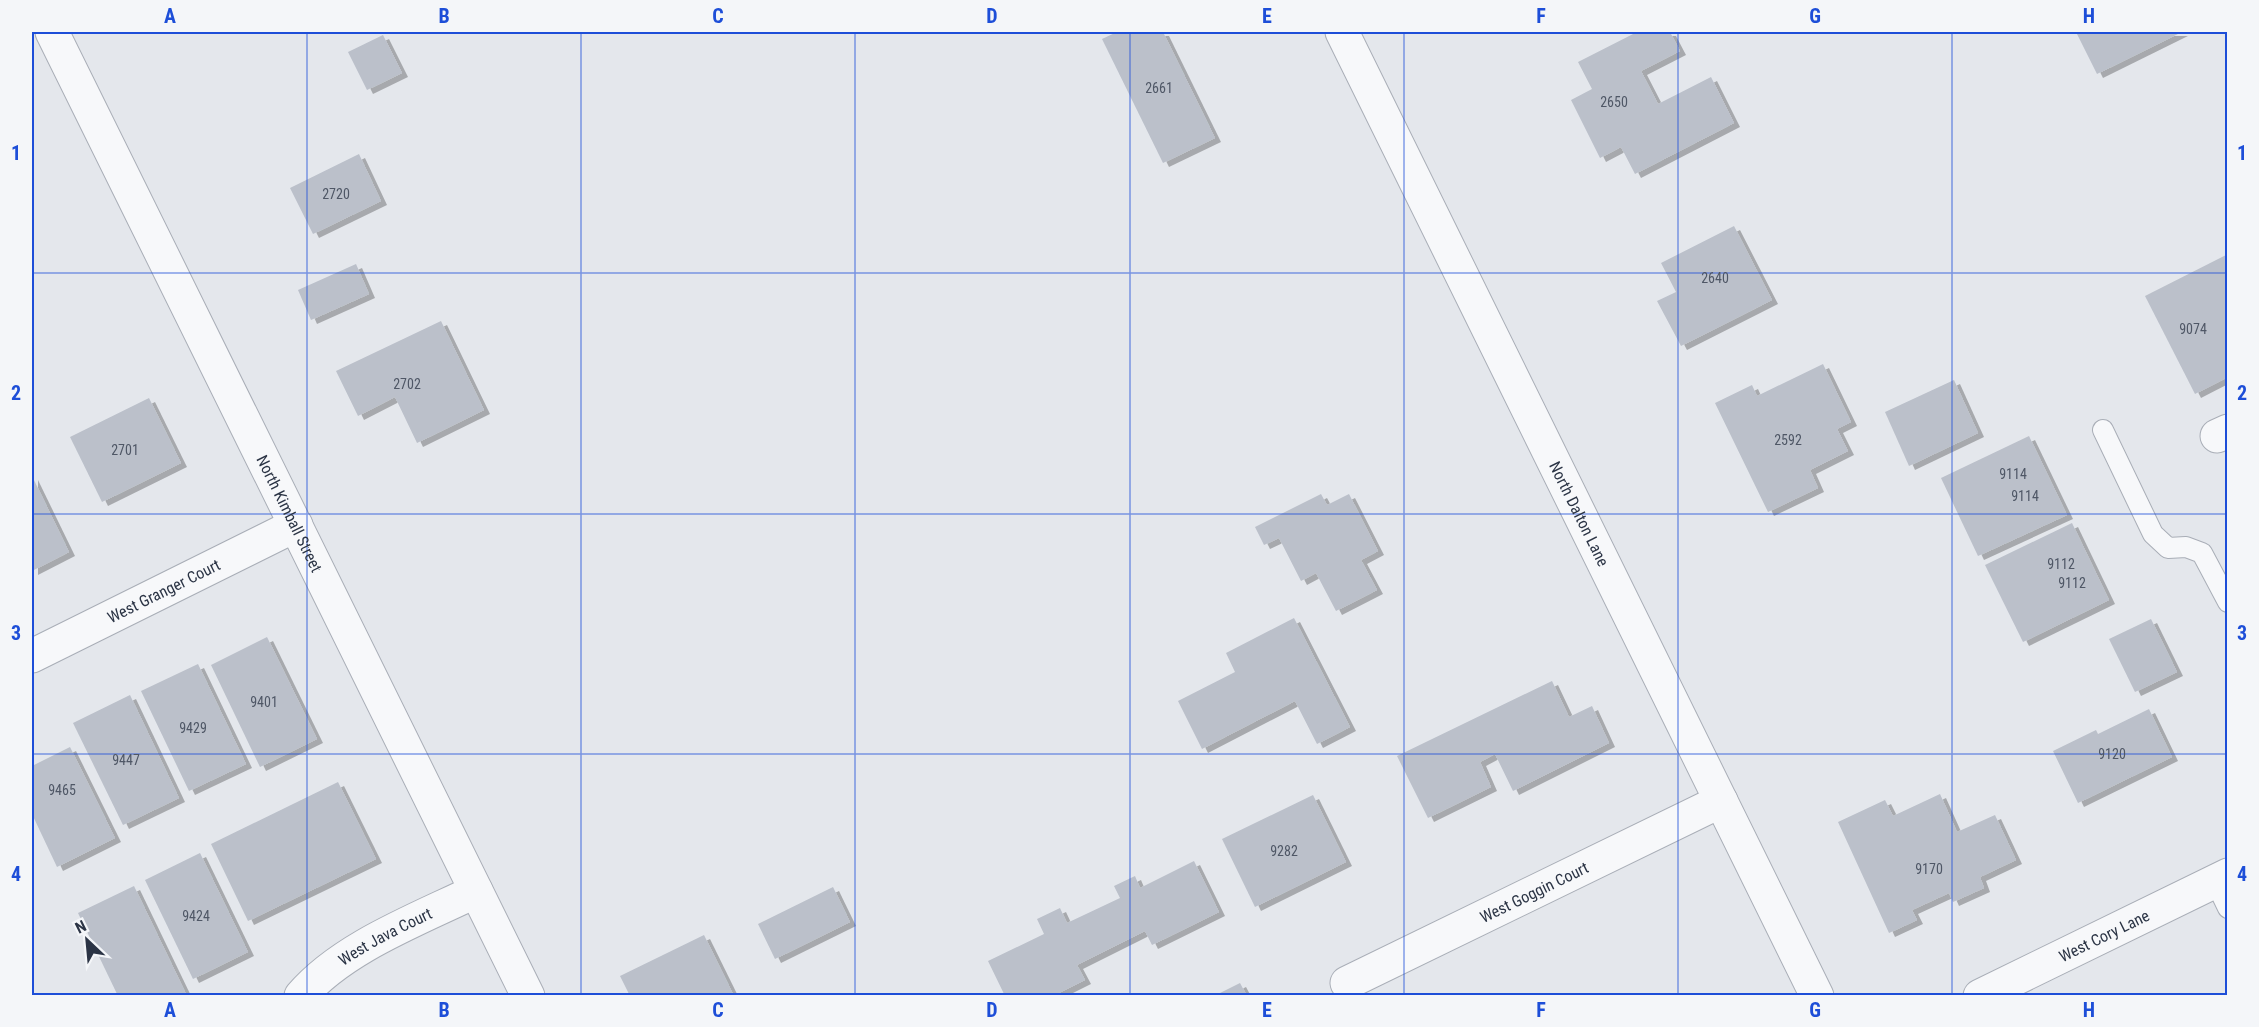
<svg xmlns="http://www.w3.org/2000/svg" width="2259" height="1027" font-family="'Roboto Condensed',sans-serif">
  <defs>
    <filter id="shadow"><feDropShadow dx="6" dy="4" stdDeviation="0" flood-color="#0004"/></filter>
  </defs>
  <rect width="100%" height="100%" fill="#e4e7ec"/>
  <g fill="#bbc0ca" filter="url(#shadow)">
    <path d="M1117 32H1163L1215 138 1163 163 1102 39Z"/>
    <path d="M1637 32H1670L1680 51 1641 71 1658 104 1711 77 1734 123 1635 174 1621 147 1600 158 1571 100 1592 89 1578 62Z"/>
    <path d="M2076 32H2182L2097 74Z"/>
    <path d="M383 35 402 73 367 90 348 52Z"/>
    <path d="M359 154 381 201 313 234 290 188Z"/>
    <path d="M1734 226 1772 300 1681 346 1657 301 1676 292 1661 263Z"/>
    <path d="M2228 254V377L2195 394 2145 296Z"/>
    <path d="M356 264 369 294 311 320 298 290Z"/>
    <path d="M441 321 484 410 417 443 395 397 358 416 336 371Z"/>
    <path d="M1823 364 1851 422 1837 429 1848 451 1810 470 1818 488 1768 512 1715 403 1752 385 1757 396Z"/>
    <path d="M1954 380 1978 433 1909 466 1885 412Z"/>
    <path d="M149 398 181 463 102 502 70 437Z"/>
    <path d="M2029 436 2067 515 1978 556 1941 478Z"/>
    <path d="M32 476 69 552 32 571Z"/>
    <path d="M1321 494 1327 505 1349 494 1378 551 1361 560 1377 590 1336 611 1316 573 1301 581 1279 538 1264 545 1255 527Z"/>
    <path d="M2072 523 2109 600 2023 642 1985 565Z"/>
    <path d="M1294 618 1350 727 1317 744 1295 701 1202 749 1178 701 1235 672 1226 653Z"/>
    <path d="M2151 619 2177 672 2135 692 2109 639Z"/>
    <path d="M267 637 317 739 260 767 211 665Z"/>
    <path d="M198 664 246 764 189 791 141 691Z"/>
    <path d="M1552 681 1569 717 1592 706 1609 743 1513 791 1495 754 1480 762 1491 787 1428 818 1397 756Z"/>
    <path d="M130 695 179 798 123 825 73 723Z"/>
    <path d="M2149 709 2172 757 2078 803 2053 751 2096 730 2098 734Z"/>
    <path d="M70 747 115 838 57 867 32 814V766Z"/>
    <path d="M338 782 376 859 248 921 211 844Z"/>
    <path d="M1940 794 1957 832 1995 815 2016 860 1980 877 1984 888 1953 902 1949 893 1912 910 1917 920 1889 933 1838 822 1885 800 1893 816Z"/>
    <path d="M1313 795 1346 862 1255 907 1222 839Z"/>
    <path d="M200 853 248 952 193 979 145 880Z"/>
    <path d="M1194 861 1219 912 1152 945 1145 931 1077 965 1085 980 1053 996H1005L988 961 1044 934 1037 919 1060 908 1067 923 1120 898 1114 886 1135 876 1140 888Z"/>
    <path d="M134 886 187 996H118L78 913Z"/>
    <path d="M833 887 850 922 775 959 758 924Z"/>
    <path d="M704 935 734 996H630L620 976Z"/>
    <path d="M1240 983 1247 996H1214Z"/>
  </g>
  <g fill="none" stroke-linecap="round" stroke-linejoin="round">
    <defs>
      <g id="service">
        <path d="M2103 430 2153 534 2168 548 2186 547 2202 553 2228 602"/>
        <path d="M2215 881 2228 908"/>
      </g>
      <g id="minor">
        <path id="s1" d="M52 32 528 996"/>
        <path id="s2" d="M1342 32 1817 996"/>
        <path d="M2217 436 2228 431"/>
        <path id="s3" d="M32 656 296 525"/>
        <path id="s4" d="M1347 983 1721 801"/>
        <path id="s5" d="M301 996C343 947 419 919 476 891"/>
      </g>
      <g id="tertiary">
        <path id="s6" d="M1980 996 2228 875"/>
      </g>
    </defs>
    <use href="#service" stroke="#a9aeb7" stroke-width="22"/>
    <use href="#minor" stroke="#a9aeb7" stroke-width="35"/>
    <use href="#tertiary" stroke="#a9aeb7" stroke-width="35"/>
    <use href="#service" stroke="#f7f8fa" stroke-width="20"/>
    <use href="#minor" stroke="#f7f8fa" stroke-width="33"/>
    <use href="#tertiary" stroke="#f7f8fa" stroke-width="33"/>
  </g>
  <path fill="none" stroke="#1d4ed8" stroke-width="1.5" stroke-opacity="0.55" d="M307 32V996M581 32V996M855 32V996M1130 32V996M1404 32V996M1678 32V996M1952 32V996M32 273H2228M32 514H2228M32 754H2228"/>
  <g text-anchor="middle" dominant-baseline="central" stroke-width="4.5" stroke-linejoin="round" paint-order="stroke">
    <g font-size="14" fill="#4f5766">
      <text x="1159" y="88">2661</text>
      <text x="1614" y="102">2650</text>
      <text x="336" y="194">2720</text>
      <text x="1715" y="278">2640</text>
      <text x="2193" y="329">9074</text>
      <text x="407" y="384">2702</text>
      <text x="1788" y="440">2592</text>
      <text x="125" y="450">2701</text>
      <text x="2013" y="474">9114</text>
      <text x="2025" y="496">9114</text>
      <text x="2061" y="564">9112</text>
      <text x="2072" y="583">9112</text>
      <text x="264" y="702">9401</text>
      <text x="193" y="728">9429</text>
      <text x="2112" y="754">9120</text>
      <text x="126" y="760">9447</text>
      <text x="62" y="790">9465</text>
      <text x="1284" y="851">9282</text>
      <text x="1929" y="869">9170</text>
      <text x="196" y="916">9424</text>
    </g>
    <g font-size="16" fill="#2b3445" stroke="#f4f6f9">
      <text stroke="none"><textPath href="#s1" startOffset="537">North Kimball Street</textPath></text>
      <text stroke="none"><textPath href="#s2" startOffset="537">North Dalton Lane</textPath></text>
      <text stroke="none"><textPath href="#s3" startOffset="147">West Granger Court</textPath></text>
      <text stroke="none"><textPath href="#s4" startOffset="208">West Goggin Court</textPath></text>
      <text stroke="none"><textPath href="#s6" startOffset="138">West Cory Lane</textPath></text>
      <text stroke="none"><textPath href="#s5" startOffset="104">West Java Court</textPath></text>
    </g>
  </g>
  <rect width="2259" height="1027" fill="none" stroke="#f4f6f9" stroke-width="66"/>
  <g transform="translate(87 940) rotate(334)" stroke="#f4f6f9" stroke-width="4.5" paint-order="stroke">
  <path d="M0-4.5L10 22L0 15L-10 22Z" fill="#2b3445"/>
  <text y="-9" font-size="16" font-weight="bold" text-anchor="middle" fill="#2b3445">N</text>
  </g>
  <rect x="33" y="33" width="2193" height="961" fill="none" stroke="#1d4ed8" stroke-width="2"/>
  <g font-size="20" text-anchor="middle" font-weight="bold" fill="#1d4ed8">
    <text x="170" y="23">A</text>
    <text x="444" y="23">B</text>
    <text x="718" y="23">C</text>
    <text x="992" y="23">D</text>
    <text x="1267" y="23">E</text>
    <text x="1541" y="23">F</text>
    <text x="1815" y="23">G</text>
    <text x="2089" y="23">H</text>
    <text x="16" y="160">1</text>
    <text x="2242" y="160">1</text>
    <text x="16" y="400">2</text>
    <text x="2242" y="400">2</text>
    <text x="16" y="640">3</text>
    <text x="2242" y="640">3</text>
    <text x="16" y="881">4</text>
    <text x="2242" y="881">4</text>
    <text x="170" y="1017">A</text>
    <text x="444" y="1017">B</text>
    <text x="718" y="1017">C</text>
    <text x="992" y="1017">D</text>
    <text x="1267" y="1017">E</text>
    <text x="1541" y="1017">F</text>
    <text x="1815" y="1017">G</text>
    <text x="2089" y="1017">H</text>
  </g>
</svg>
